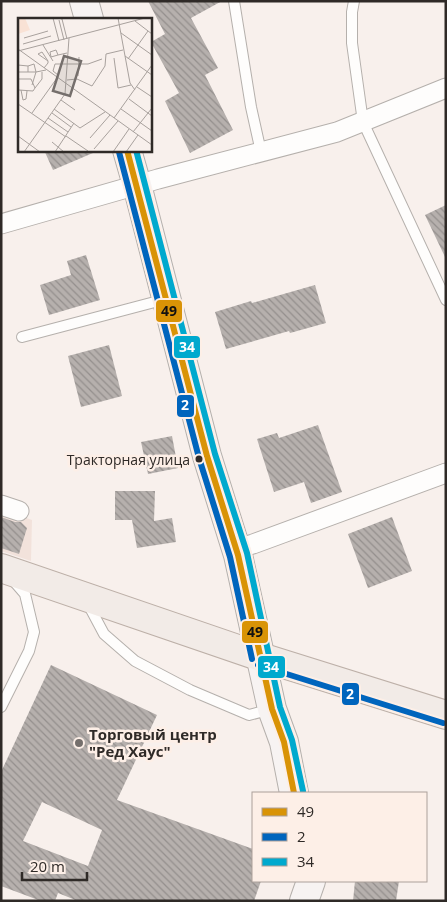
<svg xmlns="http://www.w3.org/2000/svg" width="447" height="902" font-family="'Open Sans',sans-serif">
  <defs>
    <pattern id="building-back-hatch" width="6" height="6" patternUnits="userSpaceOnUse" patternTransform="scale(1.25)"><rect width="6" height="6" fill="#b6b0ad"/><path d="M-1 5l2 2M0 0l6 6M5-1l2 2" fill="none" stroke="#948f8d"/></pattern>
  </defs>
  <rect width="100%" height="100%" fill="#f8f0ec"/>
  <path fill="#f2e2db" d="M1 509 32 520 31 561 1 551Z"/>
  <g fill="url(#building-back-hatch)" fill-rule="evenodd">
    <path d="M148 1H222L191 18 218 68 205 75 233 130 190 153 165 101 179 93 151 42 165 34Z"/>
    <path d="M44 150H100L53 170Z"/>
    <path d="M446 205V259L425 215Z"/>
    <path d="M86 255 100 300 49 315 40 285 71 275 67 261Z"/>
    <path d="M315 285 326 323 290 333 289 331 226 349 215 312 251 301 252 303Z"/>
    <path d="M109 345 122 396 81 407 68 356Z"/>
    <path d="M318 425 342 492 311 503 304 482 274 492 257 439 277 433 279 438Z"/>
    <path d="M172 436 178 468 148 474 141 442Z"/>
    <path d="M115 491H155L154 521 172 518 176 542 137 548 132 520H115Z"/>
    <path d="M1 517 15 522H21L27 528 19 554 1 548Z"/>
    <path d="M392 517 412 571 368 588 348 534Z"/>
    <path d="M51 665 157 715 117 800 253 849V881H261L254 901H78L58 893 55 901H41L1 886V772ZM42 802 102 830 88 866 23 841Z"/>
    <path d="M355 881H399L396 901H353Z"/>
  </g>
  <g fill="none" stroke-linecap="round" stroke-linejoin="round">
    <defs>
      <g id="lane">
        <path d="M234 1 251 107 261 152"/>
        <path d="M354 1 352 12V43L363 122 446 300"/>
        <path d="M22 337 166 299"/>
        <path d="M88 604 104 634 135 661 190 690 249 715 272 709"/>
        <path d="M1 707 29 651 34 632 25 594 12 579"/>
      </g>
      <g id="street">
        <path d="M1 224 158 179 337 132 446 88"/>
        <path d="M1 505 19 511"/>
        <path d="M236 549 253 544 446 473"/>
      </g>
      <g id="secondary">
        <path d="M84 1 89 19"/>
        <path d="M127 150 137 185 207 456 238 555 272 709 284 742 294 793"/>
        <path d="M304 901 311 881"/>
      </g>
      <path id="primary" d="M1 568 261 657 446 715"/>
    </defs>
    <use href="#lane" stroke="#b5b0ac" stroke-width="12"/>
    <use href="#street" stroke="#b5b0ac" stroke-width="21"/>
    <use href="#secondary" stroke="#b5b0ac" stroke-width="30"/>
    <use href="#primary" stroke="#bdb0a8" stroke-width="30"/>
    <use href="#lane" stroke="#fefdfc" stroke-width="10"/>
    <use href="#street" stroke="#fefdfc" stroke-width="19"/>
    <use href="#secondary" stroke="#f7f3f2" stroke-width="28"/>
    <use href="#primary" stroke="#f2ebe7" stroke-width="28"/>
    <defs>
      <path id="bus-1" d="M127 150 207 456 238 555 272 709 284 742 294 793"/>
      <g id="bus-2">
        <path d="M119 152 199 458 230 557 252 659"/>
        <path d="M258 665 443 723"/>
      </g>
      <path id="bus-3" d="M136 150 215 454 247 553 280 707 292 740 303 791"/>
    </defs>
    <use href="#bus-1" stroke="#fdefe7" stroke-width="10"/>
    <use href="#bus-2" stroke="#fdefe7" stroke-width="10"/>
    <use href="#bus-3" stroke="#fdefe7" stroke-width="10"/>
    <use href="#bus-1" stroke="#d99306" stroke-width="6"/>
    <use href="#bus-2" stroke="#0065bd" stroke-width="6"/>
    <use href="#bus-3" stroke="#00a9ce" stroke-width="6"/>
  </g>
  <circle fill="#2f2a27" stroke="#fdefe7" stroke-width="2" cx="199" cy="459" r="4.5"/>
  <circle fill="#756f6c" stroke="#fdefe7" stroke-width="2" cx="79" cy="743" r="5"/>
  <g text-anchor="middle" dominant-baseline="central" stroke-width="5" stroke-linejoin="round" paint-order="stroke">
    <g font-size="14" fill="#2f2a27" stroke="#fdefe7" text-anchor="end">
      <text x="190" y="459">Тракторная улица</text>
    </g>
    <g font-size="15" font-weight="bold" fill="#2f2a27" stroke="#fdefe7" text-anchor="start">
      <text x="89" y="734">Торговый центр<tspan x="89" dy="17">"Ред Хаус"</tspan></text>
    </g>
  </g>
  <g transform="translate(18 18)">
    <rect width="134" height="134" fill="#f8f0ec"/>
    <path d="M0 0H7L12 12 0 16Z" fill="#f9e2d5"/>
    <path fill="none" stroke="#a8a19d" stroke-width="1" d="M35 0 41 23M41 0 44 1 49 21M100 0 112 65 117 72M41 2 46 22M117 3 134 16M103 15 134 37M6 20 30 13M5 26 33 18M25 27 35 43M0 31 134 127M0 33 127 0M40 37 33 39 32 34 38 32 40 37 49 35M107 38 134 57M96 40 100 70 113 67M110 41 130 13M0 47 10 48V54M10 48 16 46 18 54 28 52M26 50 30 45V43L24 34 20 36 30 43M0 54H18L14 67M40 57 35 53 37 46H70L84 41M60 58 61 39M0 61H13L17 70 15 73 1 72M49 62 59 61 74 68 87 48 88 36 105 32M119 69 134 79M17 70 24 61V54M3 72 5 82 8 81 9 73M111 81 134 98M43 82 57 92M0 86 48 119M36 91 62 110 87 94M103 91 134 113M14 95 39 60M34 95 53 109M30 100 50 114M96 100 134 47M115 114 134 90M0 118 22 134M48 118 70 133M72 120 92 97M34 124 46 134M76 131 100 103M6 134 47 76 51 20M37 134 56 105M95 134 111 111M108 134 120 117"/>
    <path fill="#756f6c" fill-opacity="0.15" stroke="#756f6c" stroke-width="2.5" d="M46 38 63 43 52 78 35 73Z"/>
    <rect width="134" height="134" fill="none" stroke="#2f2a27" stroke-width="2.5"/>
  </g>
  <g stroke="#fdefe7" stroke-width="2">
    <rect x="155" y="299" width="28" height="24" rx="5" fill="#d99306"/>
    <rect x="173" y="335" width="28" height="24" rx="5" fill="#00a9ce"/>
    <rect x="176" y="394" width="19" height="24" rx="5" fill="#0065bd"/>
    <rect x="241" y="620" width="28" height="24" rx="5" fill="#d99306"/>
    <rect x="257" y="655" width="29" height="24" rx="5" fill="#00a9ce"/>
    <rect x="341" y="682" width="19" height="24" rx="5" fill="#0065bd"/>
  </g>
  <g font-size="14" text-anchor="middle" font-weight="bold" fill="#fff">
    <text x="187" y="352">34</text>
    <text x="185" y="410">2</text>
    <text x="271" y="672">34</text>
    <text x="350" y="699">2</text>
  </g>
  <g font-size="14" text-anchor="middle" font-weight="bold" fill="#111">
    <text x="169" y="316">49</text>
    <text x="255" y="637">49</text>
  </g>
  <rect width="447" height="902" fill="none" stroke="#2f2a27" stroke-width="5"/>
  <rect x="252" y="792" width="175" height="90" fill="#fdefe7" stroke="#aba09a"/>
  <rect x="262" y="808" width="25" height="8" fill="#d99306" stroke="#aba09a"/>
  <text x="297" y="817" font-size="15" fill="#2f2a27">49</text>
  <rect x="262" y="833" width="25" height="8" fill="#0065bd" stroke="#aba09a"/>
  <text x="297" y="842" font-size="15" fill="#2f2a27">2</text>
  <rect x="262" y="858" width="25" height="8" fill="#00a9ce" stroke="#aba09a"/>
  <text x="297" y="867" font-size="15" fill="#2f2a27">34</text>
  <path d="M22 872v8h65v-8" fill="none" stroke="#2f2a27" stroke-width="2.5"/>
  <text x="30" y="872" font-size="15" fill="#2f2a27" stroke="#fdefe7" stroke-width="4" paint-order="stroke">20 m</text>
</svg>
